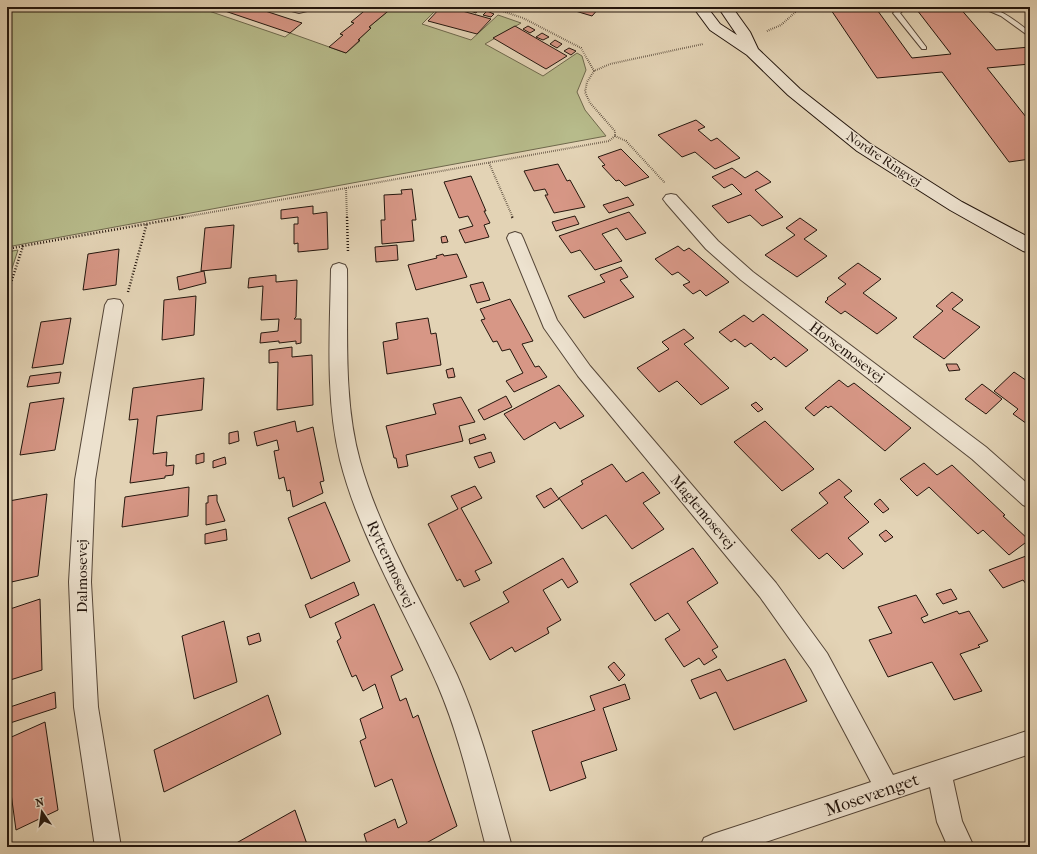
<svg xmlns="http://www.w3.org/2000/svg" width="1037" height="854" font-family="'IM FELL French Canon',serif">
  <rect width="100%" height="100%" fill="#e3d3b5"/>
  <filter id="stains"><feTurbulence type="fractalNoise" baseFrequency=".005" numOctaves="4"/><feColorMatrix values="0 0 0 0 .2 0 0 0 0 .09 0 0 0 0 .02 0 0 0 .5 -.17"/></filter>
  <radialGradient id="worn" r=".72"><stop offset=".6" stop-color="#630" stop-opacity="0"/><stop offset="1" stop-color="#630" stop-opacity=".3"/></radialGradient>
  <g fill="#b7bb8b" stroke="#6e684c">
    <path d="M7 7H202L203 9 285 37 290 33 346 53 360 41 358 40 371 28 369 27 393 7H439L422 24 471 40 498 15 521 23 485 44 543 76 577 53 582 56 586 70 577 92 585 110 606 136 7 247Z"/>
    <path d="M18 250 7 284V252Z"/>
  </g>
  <g fill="#d79786" stroke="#24160d">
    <path d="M213 7H253L302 23 290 33Z"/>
    <path d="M369 7H393L369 27 371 28 358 40H360L346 53 329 47 343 35 340 34 354 23 351 22Z"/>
    <path d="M441 7H448L491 19 477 34 428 21Z"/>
    <path d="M471 7H473L479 9 476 13 468 10Z"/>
    <path d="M562 7H600L592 16Z"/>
    <path d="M829 7H875L912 58 951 54 917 10 959 7 996 50 1030 47V64L987 68 1030 122V159L1009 162 942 72 877 78Z"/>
    <path d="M487 11 494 14 491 17 483 15Z"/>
    <path d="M515 26 567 56 546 69 493 38Z"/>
    <path d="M528 26 535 30 530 33 523 29Z"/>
    <path d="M542 33 549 37 543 40 536 37Z"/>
    <path d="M555 40 562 44 557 48 550 44Z"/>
    <path d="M569 48 576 51 571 55 564 51Z"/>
    <path d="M696 120 705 127 698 130 711 141 717 138 740 158 715 169 695 152 682 157 658 135Z"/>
    <path d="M621 149 649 177 625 186 619 180 616 181 602 166 605 165 598 157Z"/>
    <path d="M558 164 567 181 570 180 585 207 554 213 545 195H548L545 189 534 191 524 171Z"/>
    <path d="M732 168 745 178 757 171 771 182 755 190 783 217 762 226 750 215 728 223 712 206 742 194 732 184 724 188 712 177Z"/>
    <path d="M471 176 486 211H484L490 223 484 225 489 237 465 243 459 230 473 226 468 216 459 218 444 182Z"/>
    <path d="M412 189 416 220H412L414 241 382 244 381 220H385L384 195 402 194 401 190Z"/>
    <path d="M628 197 634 205 609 213 603 205Z"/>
    <path d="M313 206V214L327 212 328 249 298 252V243L294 244V224H298V217L281 219V210Z"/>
    <path d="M629 212 646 233 626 240 617 228 602 234 622 261 595 270 580 250 571 253 559 236Z"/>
    <path d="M575 216 579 224 556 231 552 222Z"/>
    <path d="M800 218 817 230 804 239 827 256 797 277 765 255 795 235 786 228Z"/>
    <path d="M234 225 231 268 201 271 205 228Z"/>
    <path d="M446 236 448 242 442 243 441 237Z"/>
    <path d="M397 245 398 260 376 262 375 247Z"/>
    <path d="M678 246 684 251 689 248 729 282 706 296 700 290 693 294 683 285 690 282 678 272 672 275 655 259Z"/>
    <path d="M119 249 116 285 83 290 88 254Z"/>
    <path d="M443 254 444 256 457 254 467 277 416 290 408 265 437 258 436 256Z"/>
    <path d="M858 263 881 279 863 293 897 318 877 334 845 311 841 314 825 302 828 299 827 298 846 284 838 278Z"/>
    <path d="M621 267 628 277 620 280 634 297 584 318 568 296 605 282 600 275Z"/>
    <path d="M204 271 206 283 179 290 177 277Z"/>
    <path d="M276 275V282L297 280 296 317 294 319H301V343L296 344V341L279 343V341L260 343 261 333 278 331 279 319 261 320 263 286 248 288 249 278Z"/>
    <path d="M483 282 490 300 477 303 470 285Z"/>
    <path d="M952 292 963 300 952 309 980 327 944 359 913 337 943 311 936 306Z"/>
    <path d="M196 296 194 335 162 340 164 300Z"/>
    <path d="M510 299 533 341 522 344 535 367 539 366 547 377 514 392 506 381 523 373 510 349 502 351 497 341 493 342 481 320 485 319 480 309Z"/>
    <path d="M763 314 808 350 786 367 774 357 771 360 751 343 745 347 735 339 731 342 719 332 744 315 753 322Z"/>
    <path d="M71 318 63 364 32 368 41 322Z"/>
    <path d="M428 318 431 334 436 333 441 365 387 374 383 342 398 339 396 323Z"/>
    <path d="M684 329 694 338 684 344 729 388 701 405 677 381 659 392 637 368 669 349 662 342Z"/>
    <path d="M292 347V357L312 355 313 405 277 410 278 362 269 363V350Z"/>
    <path d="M946 364H957L960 370 949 371Z"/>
    <path d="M453 368 455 377 448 378 446 370Z"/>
    <path d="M61 372 59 383 27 387 30 376Z"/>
    <path d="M1014 372 1030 383V426L1013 414 1018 409 994 391Z"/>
    <path d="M204 378 202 410 157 416 153 454 167 452 166 466 174 465 173 475 165 476V478L130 483 138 419 129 420 133 388Z"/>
    <path d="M839 380 848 387 854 383 911 428 885 451 831 406 828 408 826 406 814 416 805 408Z"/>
    <path d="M982 384 1002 399 986 414 965 399Z"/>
    <path d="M559 385 584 416 560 429 555 422 524 440 504 414Z"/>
    <path d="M506 396 512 407 484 420 478 410Z"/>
    <path d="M461 397 475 422 459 426 463 441 406 455 408 466 398 468 396 458H394L386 426 436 414 433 404Z"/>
    <path d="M64 398 55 450 20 455 30 403Z"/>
    <path d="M756 402 763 409 758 412 751 405Z"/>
    <path d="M295 421 297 432 313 427 324 481 320 482 323 493 293 507 290 490 287 491 284 477 279 479 274 451 279 450 277 440 257 446 254 432Z"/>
    <path d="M765 421 814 469 782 491 734 442Z"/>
    <path d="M238 431 239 441 229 444V433Z"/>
    <path d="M484 434 486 439 470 444 469 439Z"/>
    <path d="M491 452 495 462 479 468 474 457Z"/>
    <path d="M204 453V462L196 464V455Z"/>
    <path d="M225 457 226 464 213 468V461Z"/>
    <path d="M924 463 937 475 952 465 1005 515 1003 516 1029 540 1009 555 983 530 978 534 929 487 917 496 900 479Z"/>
    <path d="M612 464 626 482 643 472 660 493 643 503 664 529 632 549 606 515 582 529 559 498 583 484 581 481Z"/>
    <path d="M839 479 852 491 844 497 869 522 848 538 863 554 843 569 827 553 819 559 791 530 828 503 819 493Z"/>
    <path d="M475 486 482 498 461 508 492 563 475 571 480 580 464 587 460 579 457 581 428 524 458 509 451 496Z"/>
    <path d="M189 487 188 516 122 527 125 497Z"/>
    <path d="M551 488 559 499 544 508 536 496Z"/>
    <path d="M47 494 38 576 7 583V517L9 501Z"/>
    <path d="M217 495V501L225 521 206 525V503H208V496Z"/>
    <path d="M880 499 889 509 883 513 874 504Z"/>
    <path d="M325 502 350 561 311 579 288 518Z"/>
    <path d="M226 529 227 540 205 544V534Z"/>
    <path d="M886 530 893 537 885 542 879 535Z"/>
    <path d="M693 548 718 583 687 602 718 647 712 650 717 657 704 665 699 658 684 667 665 639 680 630 668 613 655 621 630 584Z"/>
    <path d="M1026 556 1030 561V589L1023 580 1003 588 989 570Z"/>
    <path d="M563 558 578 582 568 588 562 579 543 590 561 620 547 628 549 633 515 652 512 647 490 660 470 623 509 602 503 592Z"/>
    <path d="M354 582 359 595 310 618 305 605Z"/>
    <path d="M951 589 957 599 943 604 936 594Z"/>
    <path d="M916 595 928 615 921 618 924 623 957 611 959 614 969 611 988 641 978 645 980 647 960 654 982 691 954 700 932 662 888 677 869 640 892 633 878 607Z"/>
    <path d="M40 599 42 670 7 681V610Z"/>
    <path d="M374 604 403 670 391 676 400 701 406 698 413 718 418 715 457 826 419 847H368L364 834 395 819 398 828 407 823 392 779 375 787 360 741 366 738 360 719 383 708 375 684 363 691 356 675 352 677 337 641 341 638 335 623Z"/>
    <path d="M224 621 237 682 194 699 182 636Z"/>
    <path d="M259 633 261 641 249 645 247 637Z"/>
    <path d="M785 659 807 701 734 730 716 692 700 699 691 680 720 669 727 681Z"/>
    <path d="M614 662 625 675 619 681 608 667Z"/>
    <path d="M625 684 630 699 603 708 617 750 581 762 586 778 550 791 532 731 595 710 590 696Z"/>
    <path d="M55 692 56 708 7 724V708Z"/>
    <path d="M268 695 281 734 164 792 154 750Z"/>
    <path d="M45 722 58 810 16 830 7 764V739Z"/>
    <path d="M295 810 308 847H231V846Z"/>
  </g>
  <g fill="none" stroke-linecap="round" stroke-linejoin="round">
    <defs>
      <g id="lane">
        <path d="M901 7H908L900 13 926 47V49H922L893 13Z"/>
        <path d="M980 7C1000 7 1014 20 1030 32V37L1001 16Z"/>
      </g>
      <g id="street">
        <path d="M286 7H313L311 10 299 13 288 10Z"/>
        <path d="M671 194 676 195 718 241 753 272 986 447 1030 486V508L1023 505 972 459 741 280 706 249 666 203 663 199 666 195Z"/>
        <path d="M515 232 521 234 523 238 557 320 590 366 776 583 827 653 893 775 1030 730V754L953 780 962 821 974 847H948L937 822 930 787 751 847H700L704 838 713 834 871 782 811 669 760 597 578 376 544 328 507 238 509 234Z"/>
        <path d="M339 263 345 265 347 269C348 332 343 400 360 461 381 536 424 604 457 675 481 729 496 790 512 847H486C472 794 460 737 438 686 406 612 360 539 340 460 325 398 330 333 331 269L333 265Z"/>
        <path d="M114 299 120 300 123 305 95 480 91 582 98 707 121 847H95L74 707 69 582 75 480 105 305 108 300Z"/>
      </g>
      <path id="secondary" d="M693 7H707L720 24 737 35 718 7H732L750 32 758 49 800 89 869 143 962 202 1030 238V253L1023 251 950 210 857 151 788 95 747 55 710 30Z"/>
    </defs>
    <use href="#lane" stroke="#544537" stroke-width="2"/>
    <use href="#street" stroke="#544537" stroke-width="2"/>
    <use href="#secondary" stroke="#24160d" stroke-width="2"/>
    <g stroke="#24160d" stroke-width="2" stroke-dasharray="0.5 1.5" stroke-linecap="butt">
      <path d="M490 7 523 18 581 48 594 71"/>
      <path d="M767 31 781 25 801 7"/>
      <path d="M615 136 626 141 665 183"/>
      <path d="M489 163 513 218"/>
      <path d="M346 188 347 218"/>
      <path d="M179 218 609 141 615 136V131L590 103 585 92 587 82 594 71 610 64 703 44"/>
    </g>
    <g stroke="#24160d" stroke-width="2.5" stroke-dasharray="1 2" stroke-linecap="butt">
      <path d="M347 217 348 252"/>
      <path d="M512 217 513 219"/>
      <path d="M7 249 23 246"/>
      <path d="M128 292 147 223"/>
      <path d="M7 295 23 246 185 217"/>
    </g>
    <use href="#lane" fill="#ede2cf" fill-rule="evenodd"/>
    <use href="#street" fill="#ede2cf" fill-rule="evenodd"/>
    <use href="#secondary" fill="#ede2cf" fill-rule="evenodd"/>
  </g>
  <g text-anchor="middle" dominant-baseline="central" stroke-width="3" stroke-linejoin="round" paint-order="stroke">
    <g font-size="13" fill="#24160d" stroke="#ede2cf">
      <text transform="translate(884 159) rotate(34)">Nordre Ringvej</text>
    </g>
    <g font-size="15" fill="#24160d" stroke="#ede2cf">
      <text transform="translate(847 352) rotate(37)">Horsemosevej</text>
      <text transform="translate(703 512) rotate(50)">Maglemosevej</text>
      <text transform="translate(391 564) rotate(65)">Ryttermosevej</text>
      <text transform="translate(82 576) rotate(-90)">Dalmosevej</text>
    </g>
    <g font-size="18" fill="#24160d" stroke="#ede2cf">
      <text transform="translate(872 795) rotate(-19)">Mosevænget</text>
    </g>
  </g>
  <rect width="1037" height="854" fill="none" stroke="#e3d3b5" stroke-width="24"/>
  <rect x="8" y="8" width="1021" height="838" fill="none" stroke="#24160d" stroke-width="2"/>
  <rect x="12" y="12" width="1013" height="830" fill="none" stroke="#24160d"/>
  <g transform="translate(42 812) rotate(347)" stroke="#ede2cf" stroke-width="3" paint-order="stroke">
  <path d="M0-3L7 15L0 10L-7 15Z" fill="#24160d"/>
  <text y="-6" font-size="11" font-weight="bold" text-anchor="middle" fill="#24160d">N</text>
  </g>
  <rect width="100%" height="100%" filter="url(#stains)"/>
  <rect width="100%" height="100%" fill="url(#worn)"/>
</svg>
